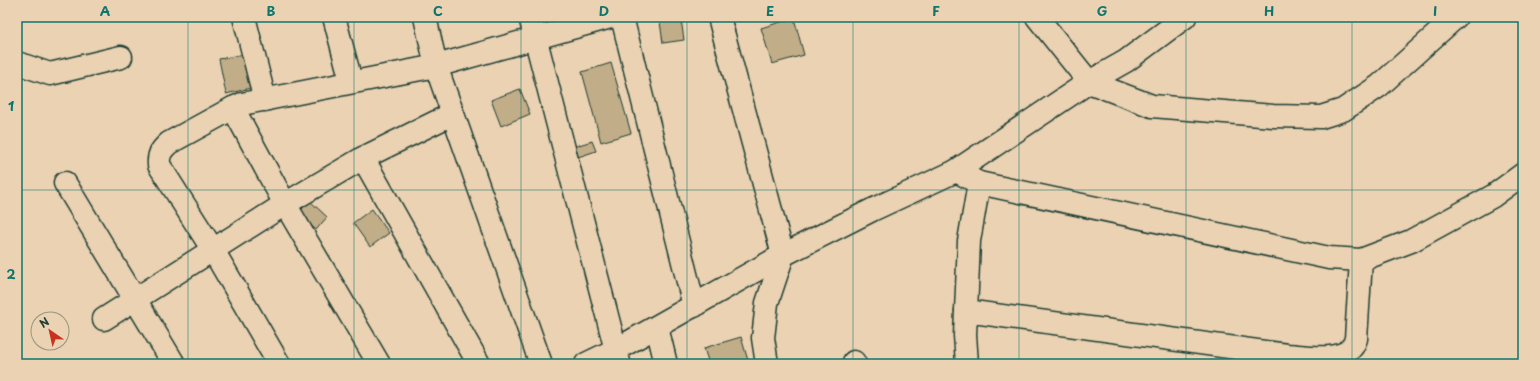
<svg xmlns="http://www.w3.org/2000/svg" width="1540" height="381" font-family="'Playpen Sans',sans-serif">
  <rect width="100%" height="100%" fill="#ead2b2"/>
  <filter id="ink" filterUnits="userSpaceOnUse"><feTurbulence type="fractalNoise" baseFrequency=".025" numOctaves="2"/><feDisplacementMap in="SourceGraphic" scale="8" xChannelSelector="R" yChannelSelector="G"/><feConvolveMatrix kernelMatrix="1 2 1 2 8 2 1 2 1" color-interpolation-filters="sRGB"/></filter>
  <g filter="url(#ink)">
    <g fill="#c1ad88" stroke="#1f3d34">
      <path d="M794 18 804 55 772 64 761 28Z"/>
      <path d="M681 19 684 40 663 43 660 22Z"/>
      <path d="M245 54 251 88 226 94 219 59Z"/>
      <path d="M611 63 631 133 601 142 582 72Z"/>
      <path d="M520 89 530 114 501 126 491 100Z"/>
      <path d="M592 141 596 151 569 160 566 149Z"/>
      <path d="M310 201 327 217 316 230 298 213Z"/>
      <path d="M372 209 389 233 370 247 353 223Z"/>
      <path d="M741 337 749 364H709L704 348Z"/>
    </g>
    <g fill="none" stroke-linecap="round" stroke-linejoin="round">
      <defs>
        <g id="street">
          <path d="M244 17 265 100"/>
          <path d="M334 17 351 81"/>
          <path d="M425 17 436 66 541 364"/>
          <path d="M530 17 619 362"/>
          <path d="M622 17 694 306"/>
          <path d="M719 17 783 255 767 303 763 338 767 364"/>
          <path d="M1037 17 1089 82 1152 106 1273 116 1321 117 1343 110 1379 86 1456 17"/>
          <path d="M17 63 50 74 121 57"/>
          <path d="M233 108 285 204 379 364"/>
          <path d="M363 158 479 364"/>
          <path d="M956 171 979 183 1329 258 1361 260 1411 241 1493 196 1523 174"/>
          <path d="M65 183 174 364"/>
          <path d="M966 311 1287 355C1305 356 1340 363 1352 347 1354 345 1355 341 1356 339L1361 260"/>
          <path d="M104 319 285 204 363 158 452 114"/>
          <path d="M657 327 666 364"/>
          <path d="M854 362 855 364"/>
          <path d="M279 364 213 250 159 165C158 155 161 150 169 143L233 108 242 104 436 66 611 17"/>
          <path d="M586 364 617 349 783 255 872 210 956 171 1089 82 1126 61 1185 17"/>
          <path d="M967 364 965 335 969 241 979 183"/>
        </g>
      </defs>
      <use href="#street" stroke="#1f3d34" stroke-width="25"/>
      <use href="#street" stroke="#ead2b2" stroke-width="22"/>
    </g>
  </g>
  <path fill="none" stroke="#0f766e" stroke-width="1" stroke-opacity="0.55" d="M188 17V364M354 17V364M521 17V364M687 17V364M853 17V364M1019 17V364M1186 17V364M1352 17V364M17 190H1523"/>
  <rect width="1540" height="381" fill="none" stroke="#ead2b2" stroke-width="44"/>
  <g transform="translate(50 331) rotate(326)"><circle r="19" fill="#ead2b2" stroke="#999680"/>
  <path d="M0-3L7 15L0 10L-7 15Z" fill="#c8321e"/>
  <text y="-6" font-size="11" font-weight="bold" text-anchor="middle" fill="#1f3d34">N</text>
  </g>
  <rect x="22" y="22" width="1496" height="337" fill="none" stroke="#0f766e" stroke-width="1.5"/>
  <g font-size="13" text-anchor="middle" font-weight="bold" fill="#0f766e">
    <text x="105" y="16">A</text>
    <text x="271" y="16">B</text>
    <text x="438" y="16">C</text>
    <text x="604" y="16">D</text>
    <text x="770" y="16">E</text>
    <text x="936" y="16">F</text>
    <text x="1102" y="16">G</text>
    <text x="1269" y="16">H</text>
    <text x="1435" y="16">I</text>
    <text x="11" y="111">1</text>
    <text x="11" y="279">2</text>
  </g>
</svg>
